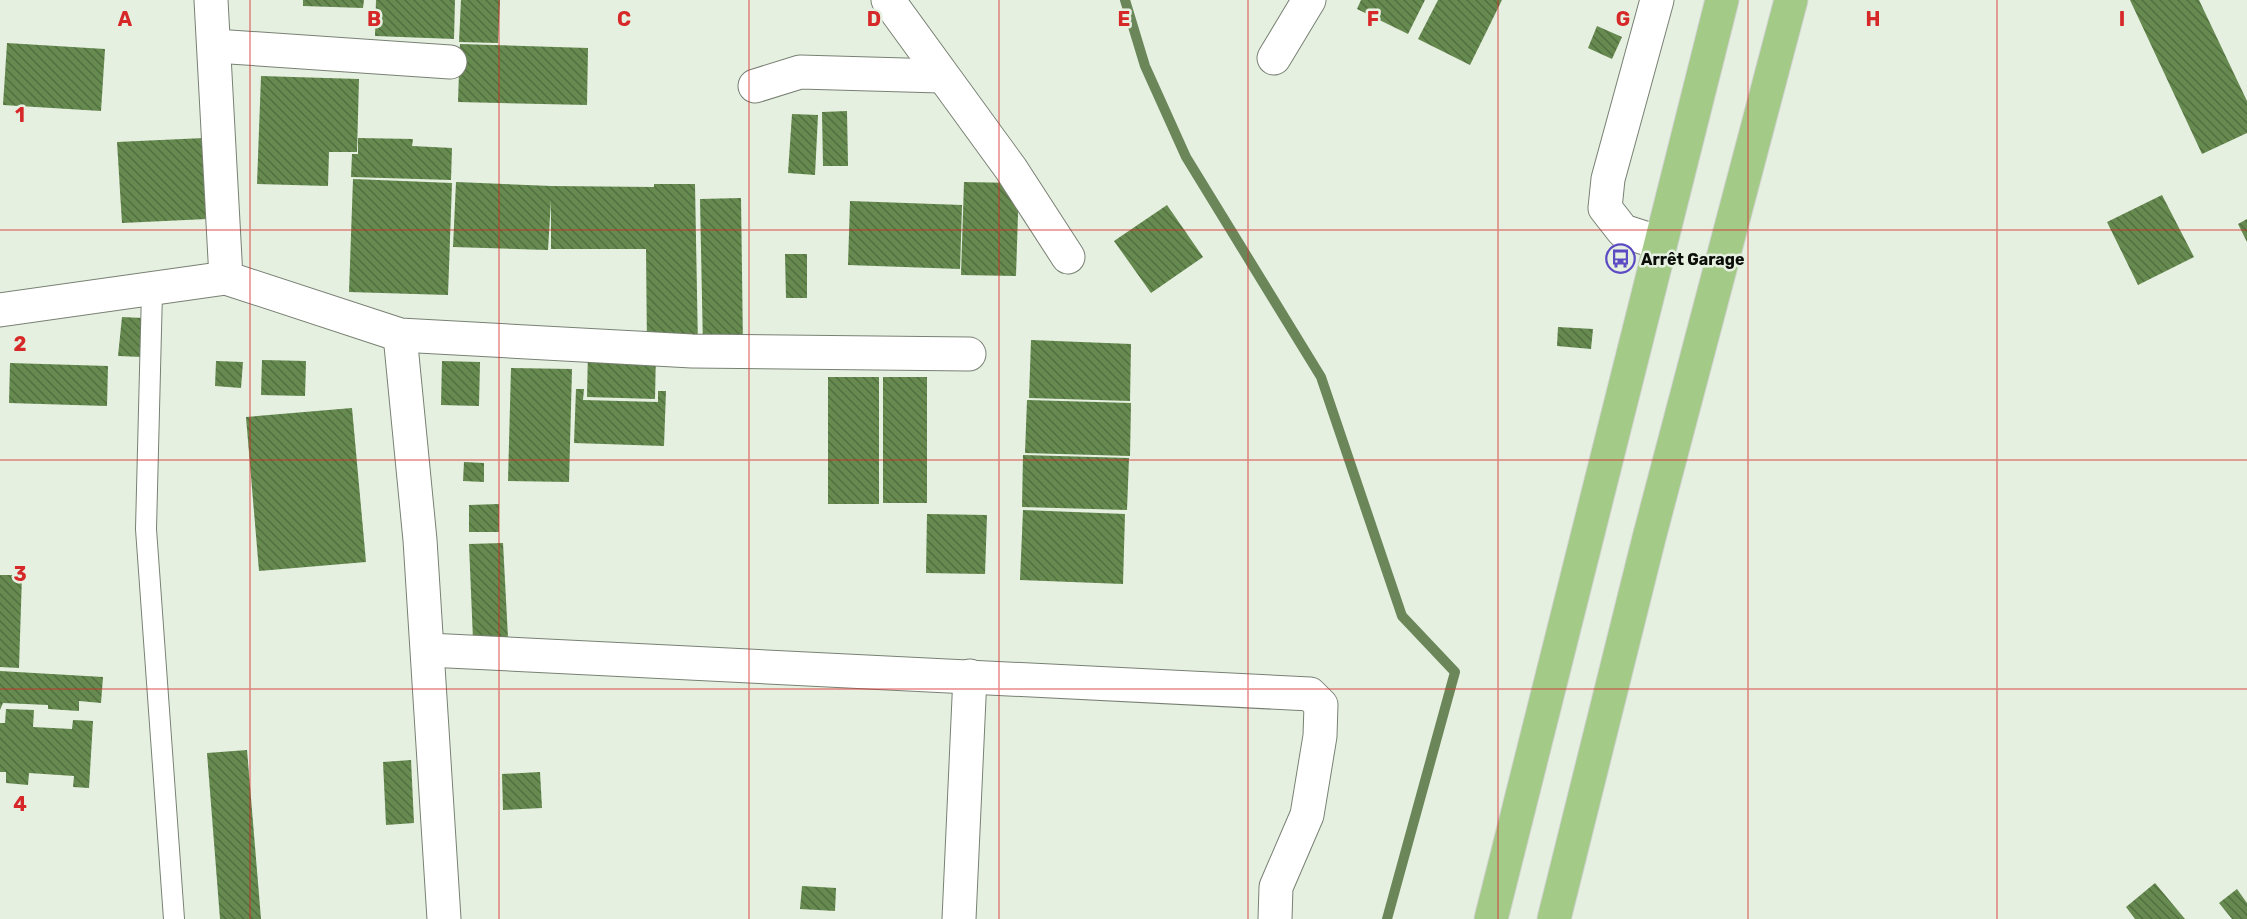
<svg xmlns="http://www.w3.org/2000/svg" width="2247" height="919" font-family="Rubik,sans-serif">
  <defs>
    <pattern id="building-back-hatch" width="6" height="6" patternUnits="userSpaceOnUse" patternTransform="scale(1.5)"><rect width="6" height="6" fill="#668a4f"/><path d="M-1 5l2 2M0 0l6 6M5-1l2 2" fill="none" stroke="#526f40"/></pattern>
  </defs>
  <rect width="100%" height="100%" fill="#e6f0e1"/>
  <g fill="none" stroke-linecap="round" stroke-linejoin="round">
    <path stroke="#6b875a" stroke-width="10" d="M1125 0 1145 66 1186 157 1321 377 1402 616 1455 672 1387 919"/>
  </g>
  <g fill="url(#building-back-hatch)">
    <path d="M303 0H364L363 8 303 6Z"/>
    <path d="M376 0H455L454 39 375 36Z"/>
    <path d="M461 0H500L498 43 459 42Z"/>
    <path d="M1361 0H1425L1408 34 1357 9Z"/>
    <path d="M1438 0H1502L1470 65 1418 39Z"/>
    <path d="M2130 0H2199L2247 101V133L2202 154Z"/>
    <path d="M1597 26 1622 37 1612 59 1588 48Z"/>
    <path d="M7 43 105 49 101 111 3 105Z"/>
    <path d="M460 44 588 48 587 105 458 102Z"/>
    <path d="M261 76 359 79 357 152H329L328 186 257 184Z"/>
    <path d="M847 111 848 166H823L822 112Z"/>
    <path d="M792 114 818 115 815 175 788 173Z"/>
    <path d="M204 138 207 219 122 223 117 142Z"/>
    <path d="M358 138 413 139 412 146 452 148 451 180 351 177 352 154H358Z"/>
    <path d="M353 179 452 183 448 295 349 292Z"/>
    <path d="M456 182 551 186 654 187V184H695L698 347 647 348 646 249H551V200L548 250 453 247Z"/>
    <path d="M964 182 1019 183 1016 276 961 275Z"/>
    <path d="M2162 195 2194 257 2138 285 2107 222Z"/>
    <path d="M741 198 743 348H703L700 199Z"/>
    <path d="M850 201 962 205 960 269 848 265Z"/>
    <path d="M1167 205 1203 257 1151 293 1114 241Z"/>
    <path d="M2247 219V242L2238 224Z"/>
    <path d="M785 254H807V298H786Z"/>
    <path d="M122 317 143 318 142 357 118 356Z"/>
    <path d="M1558 327 1593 329 1591 349 1557 346Z"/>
    <path d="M1031 340 1131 344 1130 401 1029 398Z"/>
    <path d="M588 349 656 351 655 399 587 397Z"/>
    <path d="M262 360 306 361 305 396 261 395Z"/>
    <path d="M216 361 243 362 241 388 215 386Z"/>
    <path d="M442 361 480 362 479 406 441 405Z"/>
    <path d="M10 363 108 366 107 406 9 403Z"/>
    <path d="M511 368 572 369 569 482 508 481Z"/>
    <rect x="828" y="377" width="51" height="127"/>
    <rect x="883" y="377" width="44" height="126"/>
    <path d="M576 389H584L583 400 658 402V391H666L664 446 574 443Z"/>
    <path d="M1027 400 1131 403 1130 456 1025 453Z"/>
    <path d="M352 408 366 562 259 571 246 417Z"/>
    <path d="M1023 455 1129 458 1127 510 1022 507Z"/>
    <path d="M464 462 484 463V482L463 481Z"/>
    <path d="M499 504V532H469V505Z"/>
    <path d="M1023 510 1125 514 1123 584 1020 580Z"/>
    <path d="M927 514 987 515 985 574 926 573Z"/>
    <path d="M503 543 508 638 473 640 469 544Z"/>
    <path d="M0 575H22L19 668 0 667Z"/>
    <path d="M0 671 103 677 101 703 79 701V711L48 709V705L3 703 0 710Z"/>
    <path d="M6 709 34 710 33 727 72 729 73 720 93 721 89 788 73 787 74 776 29 773 28 785 6 783V772H0V723H5Z"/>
    <path d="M247 750 261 919H220L207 753Z"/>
    <path d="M411 760 414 823 386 825 383 762Z"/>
    <path d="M540 772 542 808 503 810 502 774Z"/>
    <path d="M2155 883 2185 919H2135L2126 907Z"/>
    <path d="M802 886 836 888 835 911 800 909Z"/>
    <path d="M2237 889 2247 903V919H2232L2219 903Z"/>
  </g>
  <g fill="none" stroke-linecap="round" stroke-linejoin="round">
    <defs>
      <path id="lane" d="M152 291 146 529 174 919"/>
      <g id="street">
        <path d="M211 0 226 278 400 335 692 351 969 354"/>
        <path d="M888 0 1011 169 1068 257"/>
        <path d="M1657 0 1608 179 1605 208 1623 231 1660 243"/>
        <path d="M215 46 450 62"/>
        <path d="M1274 58 1309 0"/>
        <path d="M755 86 800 72 940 76"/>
        <path d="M0 310 226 278"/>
        <path d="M400 335 420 540 444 919"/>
        <path d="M428 650 1310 694 1321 705 1320 736 1307 815 1276 887 1275 919"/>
        <path d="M959 919 970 676"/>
      </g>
      <g id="primary">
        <path d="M1491 919 1722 0"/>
        <path d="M1554 919 1649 538 1791 0"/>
      </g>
    </defs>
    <use href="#lane" stroke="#788073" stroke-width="22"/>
    <use href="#street" stroke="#788073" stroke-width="35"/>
    <use href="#primary" stroke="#d3d3d3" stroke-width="35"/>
    <use href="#lane" stroke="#fff" stroke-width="20"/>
    <use href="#street" stroke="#fff" stroke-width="33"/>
    <use href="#primary" stroke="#a4ca88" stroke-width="33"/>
  </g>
  <path fill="none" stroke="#d62828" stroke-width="1.5" stroke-opacity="0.55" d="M250 0V919M499 0V919M749 0V919M999 0V919M1248 0V919M1498 0V919M1748 0V919M1997 0V919M0 230H2247M0 460H2247M0 689H2247"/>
  <defs>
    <symbol id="bus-ring" viewBox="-11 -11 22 22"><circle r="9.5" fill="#e6f0e1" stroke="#5c4bc3" stroke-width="1.5"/><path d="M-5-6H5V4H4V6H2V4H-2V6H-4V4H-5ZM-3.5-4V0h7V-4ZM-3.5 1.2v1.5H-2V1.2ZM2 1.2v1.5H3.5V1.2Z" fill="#5c4bc3"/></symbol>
  </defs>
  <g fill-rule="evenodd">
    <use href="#bus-ring" x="1604" y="242" width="33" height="33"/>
  </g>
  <g text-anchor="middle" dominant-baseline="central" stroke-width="5" stroke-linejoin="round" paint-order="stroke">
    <g font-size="16" font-weight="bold" fill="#0a0d08" stroke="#e6f0e1" text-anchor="start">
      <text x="1641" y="259">Arrêt Garage</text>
    </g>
  </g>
  <g font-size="20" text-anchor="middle" font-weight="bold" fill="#d62828" stroke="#e6f0e1" stroke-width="5" stroke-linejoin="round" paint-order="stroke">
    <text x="125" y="26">A</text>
    <text x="374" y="26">B</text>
    <text x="624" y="26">C</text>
    <text x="874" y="26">D</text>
    <text x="1124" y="26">E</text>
    <text x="1373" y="26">F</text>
    <text x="1623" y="26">G</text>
    <text x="1873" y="26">H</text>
    <text x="2122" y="26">I</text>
    <text x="20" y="122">1</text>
    <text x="20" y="351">2</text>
    <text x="20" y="581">3</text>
    <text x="20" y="811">4</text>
  </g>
</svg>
